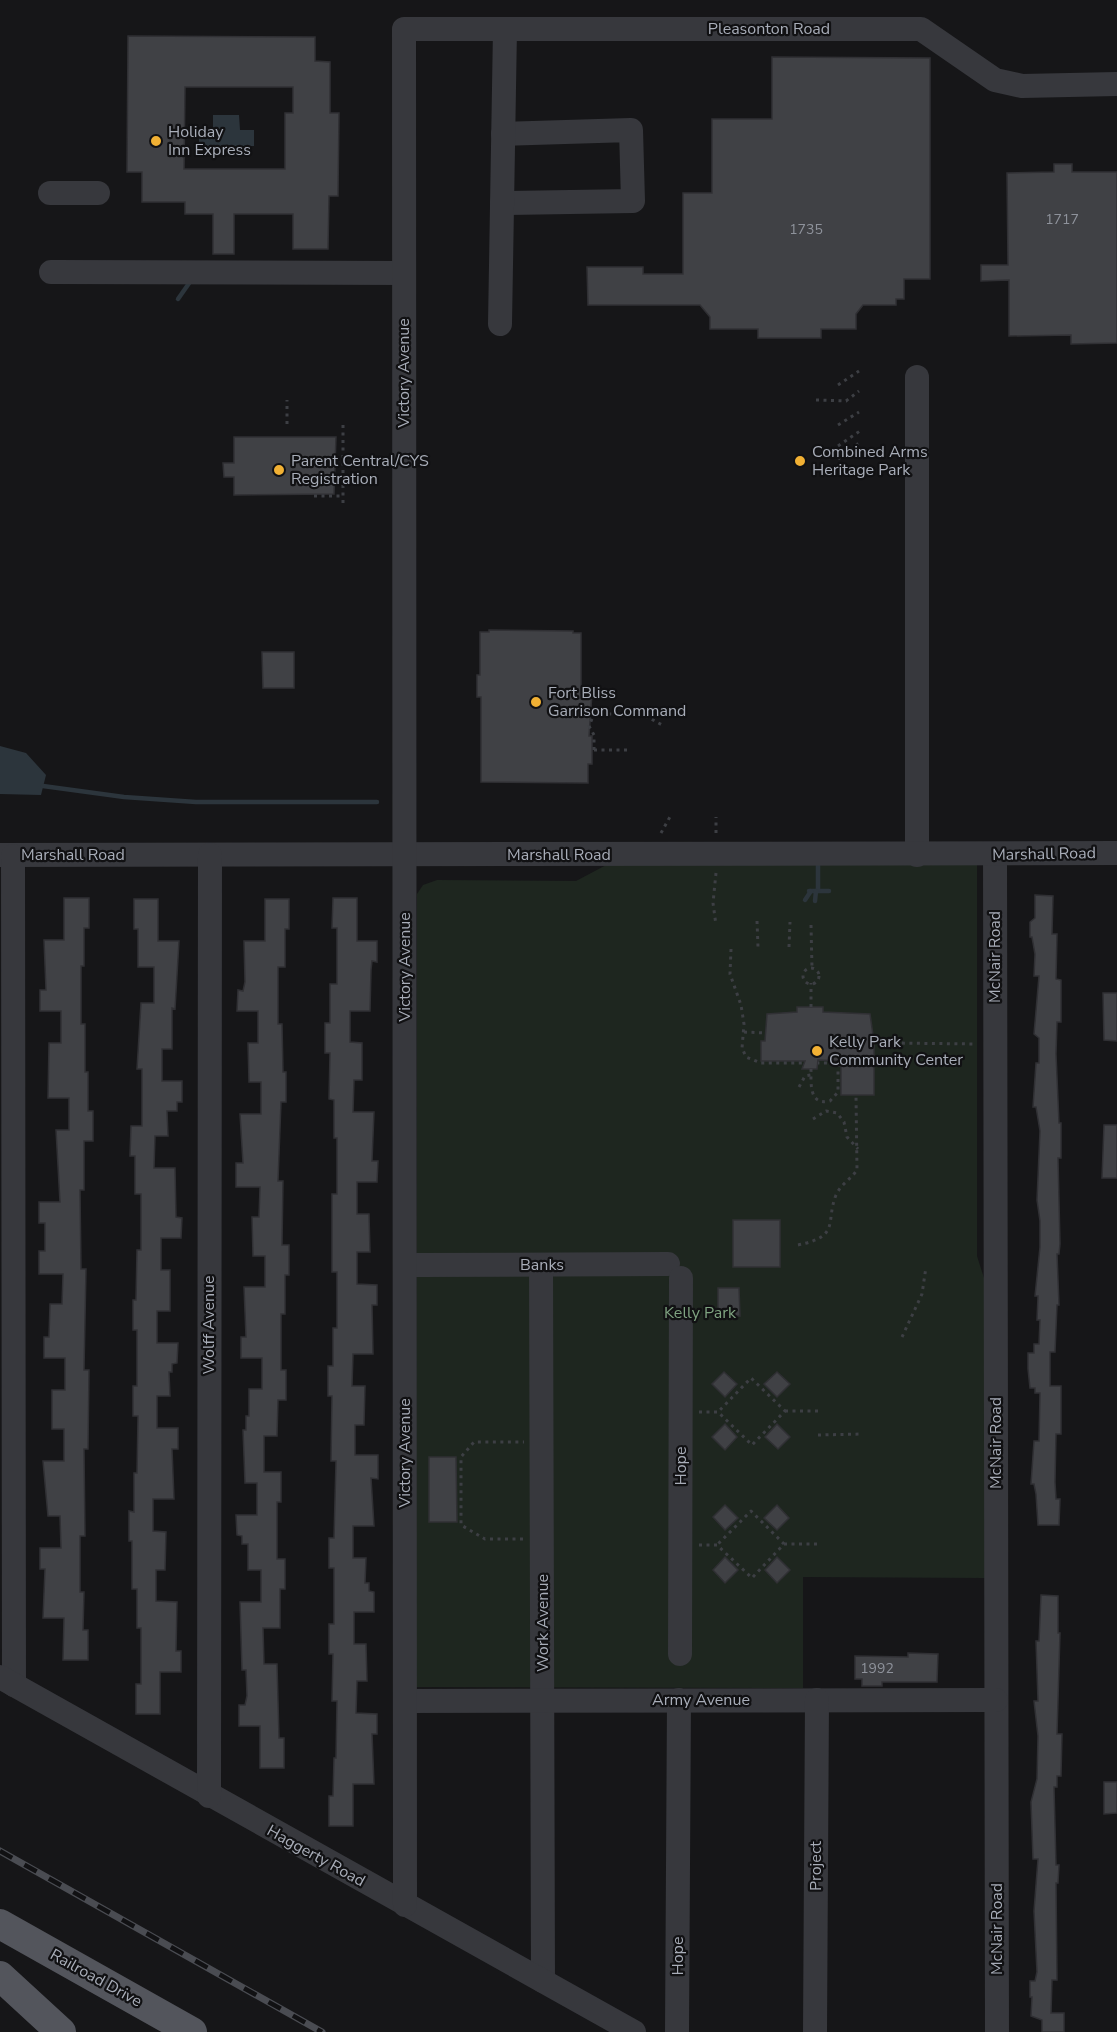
<svg xmlns="http://www.w3.org/2000/svg" width="1117" height="2032" font-family="'Nunito Sans',sans-serif">
  <rect width="100%" height="100%" fill="#161618"/>
  <path fill="#1e261f" d="M627 854H977V1256L984 1278 985 1578 803 1577V1688L416 1687 417 894 423 885 437 880 576 881Z"/>
  <g fill="#2c353c">
    <path d="M213 115H239L240 130H254V146L199 147V130H213Z"/>
    <path d="M0 746 26 753 46 775 41 795 0 794Z"/>
  </g>
  <g fill="none" stroke-linecap="round" stroke-linejoin="round">
    <g stroke="#2c353c" stroke-width="4.5">
      <path d="M178 299 192 279"/>
      <path d="M43 786 124 797 196 802H377"/>
      <path d="M809 891H829"/>
      <path d="M818 891V861"/>
      <path d="M805 900 811 891"/>
      <path d="M815 901 816 891"/>
    </g>
  </g>
  <g fill="#404145" stroke="#303034" stroke-width="1.5" fill-rule="evenodd">
    <path d="M128 36 315 37V61L330 62V113H339L338 196H329L328 249H293V214H234V254H213V214H185V202H142V172H127ZM185 87H293V113H285V169H184Z"/>
    <path d="M772 57 930 58V279H904V299H896V305H863L856 314V329H821V338H758V329H710V317L700 305H588L587 267H643V274H683V193H712V119H772Z"/>
    <path d="M1054 164H1072V172H1117V343L1071 344V335L1009 336V280L981 281V265H1008L1007 173 1054 172Z"/>
    <path d="M234 437H336L334 494 234 495V477H224L223 463H234Z"/>
    <path d="M489 630 573 631V633H581V693H592L589 736H592V764H588V783L481 782V697H477V675H480V632H489Z"/>
    <path d="M262 652H294V688H263Z"/>
    <path d="M1035 895 1053 896 1052 934H1057L1056 979 1061 980V1022H1057L1056 1054 1059 1123H1061V1158H1058L1060 1244 1059 1254H1057L1059 1305H1057L1055 1352H1050V1386H1061V1434H1056L1055 1482 1056 1499H1060L1059 1525H1038L1036 1494 1034 1484H1031L1034 1441H1039L1040 1393H1035V1388H1030L1028 1369V1353H1034V1344H1039L1040 1320H1037L1038 1296H1035L1040 1247V1221L1037 1200 1040 1131 1036 1107H1033L1036 1063H1039V1038L1034 1034 1039 976H1034L1035 954 1032 937H1030V922L1035 918Z"/>
    <path d="M64 898H89V928H84V966H81V1024H85V1072H88V1111H93V1141H84V1190H80L81 1269H86L84 1370H89L88 1449H84L85 1536H80V1592H84L83 1630H88V1660H63L64 1618H43L45 1569H40V1548H61L60 1516H48L43 1461H64V1429H52V1390H65V1358H44V1337H49L50 1304H62L63 1274H39V1251H45V1223H39V1202H60L56 1130H69V1098H48L49 1043H61V1011H40V990H46L44 940H64Z"/>
    <path d="M333 898H357V941H377V962L372 961 371 970 370 1011H350V1042L362 1043V1080H354L353 1112H374L372 1161H378L377 1182H357V1214H369L370 1252H357V1284L377 1285V1305H372L373 1354H353L352 1386H365L364 1425H355V1455H378V1479L371 1478 374 1526H353V1558H366L365 1583H369V1591L374 1592V1612H354V1644H366L367 1681H357L356 1713 377 1714V1734H372L374 1784H353V1826H329V1796H333L334 1758H336L337 1701H332L333 1654H329V1624H334V1568H329V1538H334L336 1461H331L332 1396H328V1366H333V1328H337V1272H332V1194H337V1138H334V1100L329 1099 330 1053H325V1023H330V984H337V928H332Z"/>
    <path d="M134 899H158V941H179L175 1009 172 1008V1049H162V1081H182V1102H177V1111H167L168 1136H155L154 1168H175L176 1217 182 1218 181 1238H161V1270H170V1311H157V1343H178L177 1363 172 1364V1372H169L170 1396H157V1428H178V1449H172L174 1499H153V1531L166 1532 165 1570H156V1601L177 1602 176 1651H181V1672H160V1714H136V1684H141V1628H137V1589H132V1541H129V1511L134 1512V1473H137L138 1416H133V1386H137V1330H133V1300H136L137 1250H141V1194H135V1156H130L131 1126H142V1069H137L141 1003H154V967H138V929H134Z"/>
    <path d="M265 899H289V929H285V967H278V1024H282L283 1072H286V1102H281L278 1181H283L282 1245H289V1275H285V1314H281V1370H286V1400H278L277 1436H264V1472H281V1502H277V1559H285V1589H280V1628H263L264 1664H277L279 1738H284V1768H260V1726H239V1705H245L247 1696 246 1670H242L240 1602H261V1570H248V1544H242V1536L237 1535 236 1515H257V1483H245L243 1430H246V1416H249V1389H262V1358H241V1337H246L244 1287H265V1256H253L252 1217H259L260 1187H236V1163H243L240 1114H261V1082H249L248 1043H258V1011H237L238 990 243 991 245 982 244 941H265Z"/>
    <path d="M1103 993H1117V1041L1104 1040Z"/>
    <path d="M797 1007H823V1012L870 1014 874 1042V1095H841V1061L818 1060 817 1069H802L805 1061H761V1041H765L767 1014 797 1012Z"/>
    <path d="M1104 1125H1117V1178H1102Z"/>
    <rect x="733" y="1220" width="47" height="47"/>
    <path d="M718 1288H739L740 1316H718Z"/>
    <path d="M724 1372 737 1384 725 1397 712 1384Z"/>
    <path d="M777 1372 790 1384 777 1397 764 1384Z"/>
    <path d="M725 1424 737 1437 725 1450 712 1437Z"/>
    <path d="M777 1424 790 1437 778 1449 765 1437Z"/>
    <path d="M429 1457H456L457 1522H429Z"/>
    <path d="M725 1505 738 1518 725 1530 713 1517Z"/>
    <path d="M777 1505 789 1518 777 1530 764 1518Z"/>
    <path d="M725 1557 738 1570 725 1583 713 1570Z"/>
    <path d="M777 1557 790 1570 777 1583 765 1570Z"/>
    <path d="M1041 1595 1058 1596V1633H1060L1057 1734H1062L1061 1776H1057V1787H1054L1056 1865H1059L1058 1883H1056L1057 1980H1052L1051 2013H1064V2032H1042V2020L1031 2016 1032 1997H1030V1981H1035L1037 1972 1034 1911 1038 1859H1033L1031 1802 1037 1779 1038 1736 1034 1701H1038L1036 1641H1039Z"/>
    <path d="M908 1653 938 1654 937 1682H882V1686H862V1679H855V1656L908 1657Z"/>
    <path d="M1104 1782H1117V1813L1104 1814Z"/>
  </g>
  <g fill="none" stroke-linecap="round" stroke-linejoin="round">
    <g stroke="#3d3f44" stroke-width="3" stroke-dasharray="3 4.5" stroke-linecap="butt">
      <path d="M838 385 859 371"/>
      <path d="M816 400 846 401 859 391"/>
      <path d="M287 424V400"/>
      <path d="M838 425 859 412"/>
      <path d="M838 446 860 431"/>
      <path d="M838 459 859 443"/>
      <path d="M314 496H343"/>
      <path d="M343 503V424"/>
      <path d="M594 750V735L589 726 594 714H642L664 726"/>
      <path d="M594 750H627"/>
      <path d="M661 833 671 815"/>
      <path d="M716 833V817"/>
      <path d="M716 873 713 903 716 925"/>
      <path d="M757 921 758 947"/>
      <path d="M811 925 812 968"/>
      <path d="M789 947 790 922"/>
      <path d="M731 949 730 974 741 1005 744 1024 742 1048 746 1057 761 1063H804"/>
      <circle cx="811" cy="976" r="8"/>
      <path d="M811 1007V983"/>
      <path d="M744 1032 765 1033"/>
      <path d="M872 1041 893 1043 976 1044"/>
      <path d="M811 1069C811 1084 809 1106 830 1101L838 1092V1063H818"/>
      <path d="M799 1087 805 1076 811 1075"/>
      <path d="M813 1119 826 1111 837 1113 844 1122 847 1137 858 1149"/>
      <path d="M798 1245C841 1236 825 1223 836 1195 841 1184 851 1179 857 1170L856 1095"/>
      <path d="M902 1337 922 1294 926 1267"/>
      <path d="M785 1411H818"/>
      <path d="M699 1412H718L752 1445 785 1411 751 1378 718 1412"/>
      <path d="M818 1435 863 1434"/>
      <path d="M523 1539H485L461 1525V1457L474 1442H524"/>
      <path d="M784 1544H819"/>
      <path d="M699 1545H717L752 1578 784 1544 751 1511 717 1545"/>
    </g>
    <g stroke="#37383d" stroke-width="24">
      <path d="M50 193H98"/>
      <path d="M502 203 633 201 631 130 503 134"/>
      <path d="M51 272 404 273"/>
      <path d="M500 324 505 29"/>
      <path d="M917 377V855"/>
      <path d="M995 854 997 2032"/>
      <path d="M0 855 1117 853"/>
      <path d="M13 856 14 1685"/>
      <path d="M417 1265 668 1264"/>
      <path d="M541 1265 543 1981"/>
      <path d="M680 1654 681 1278"/>
      <path d="M0 1677 634 2032"/>
      <path d="M405 1701 996 1700"/>
      <path d="M209 1796 210 855"/>
      <path d="M405 1905 404 29H921L995 80 1022 86 1117 84"/>
      <path d="M677 2032 679 1700"/>
      <path d="M815 2032 817 1700"/>
    </g>
    <g stroke="#53555c" stroke-width="30">
      <path d="M0 1924 192 2032"/>
      <path d="M0 1976 61 2032"/>
    </g>
    <defs>
      <path id="rail" d="M0 1851 322 2032"/>
    </defs>
    <use href="#rail" stroke="#4a4c52" stroke-width="7"/>
    <use href="#rail" stroke="#111113" stroke-width="4.5" stroke-dasharray="14" stroke-linecap="butt"/>
  </g>
  <g fill="#f2b134" stroke="#111113" stroke-width="2">
    <circle cx="156" cy="141" r="6"/>
    <circle cx="800" cy="461" r="6"/>
    <circle cx="279" cy="470" r="6"/>
    <circle cx="536" cy="702" r="6"/>
    <circle cx="817" cy="1051" r="6"/>
  </g>
  <g text-anchor="middle" dominant-baseline="central" stroke-width="4.5" stroke-linejoin="round" paint-order="stroke">
    <g font-size="14" fill="#8e929b">
      <text x="1062" y="219">1717</text>
      <text x="806" y="229">1735</text>
      <text x="877" y="1668">1992</text>
    </g>
    <g font-size="16" fill="#a8adb8" stroke="#111113">
      <text x="769" y="29">Pleasonton Road</text>
      <text transform="translate(404 373) rotate(-90)">Victory Avenue</text>
      <text transform="translate(1044 854) rotate(-1)">Marshall Road</text>
      <text x="73" y="855">Marshall Road</text>
      <text x="559" y="855">Marshall Road</text>
      <text transform="translate(995 957) rotate(-90)">McNair Road</text>
      <text transform="translate(405 967) rotate(-90)">Victory Avenue</text>
      <text x="542" y="1265">Banks</text>
      <text transform="translate(209 1325) rotate(-90)">Wolff Avenue</text>
      <text transform="translate(996 1443) rotate(-90)">McNair Road</text>
      <text transform="translate(405 1453) rotate(-90)">Victory Avenue</text>
      <text transform="translate(681 1466) rotate(-90)">Hope</text>
      <text transform="translate(543 1623) rotate(-90)">Work Avenue</text>
      <text x="701" y="1700">Army Avenue</text>
      <text transform="translate(316 1856) rotate(29)">Haggerty Road</text>
      <text transform="translate(816 1866) rotate(-90)">Project</text>
      <text transform="translate(997 1929) rotate(-90)">McNair Road</text>
      <text transform="translate(678 1956) rotate(-90)">Hope</text>
      <text transform="translate(96 1978) rotate(29)">Railroad Drive</text>
    </g>
    <g font-size="16" fill="#a8adb8" stroke="#111113" text-anchor="start">
      <text x="168" y="132">Holiday<tspan x="168" dy="18">Inn Express</tspan></text>
      <text x="812" y="452">Combined Arms<tspan x="812" dy="18">Heritage Park</tspan></text>
      <text x="291" y="461">Parent Central/CYS<tspan x="291" dy="18">Registration</tspan></text>
      <text x="548" y="693">Fort Bliss<tspan x="548" dy="18">Garrison Command</tspan></text>
      <text x="829" y="1042">Kelly Park<tspan x="829" dy="18">Community Center</tspan></text>
    </g>
    <g font-size="16" fill="#7fa381" stroke="#111113">
      <text x="700" y="1313">Kelly Park</text>
    </g>
  </g>
</svg>
